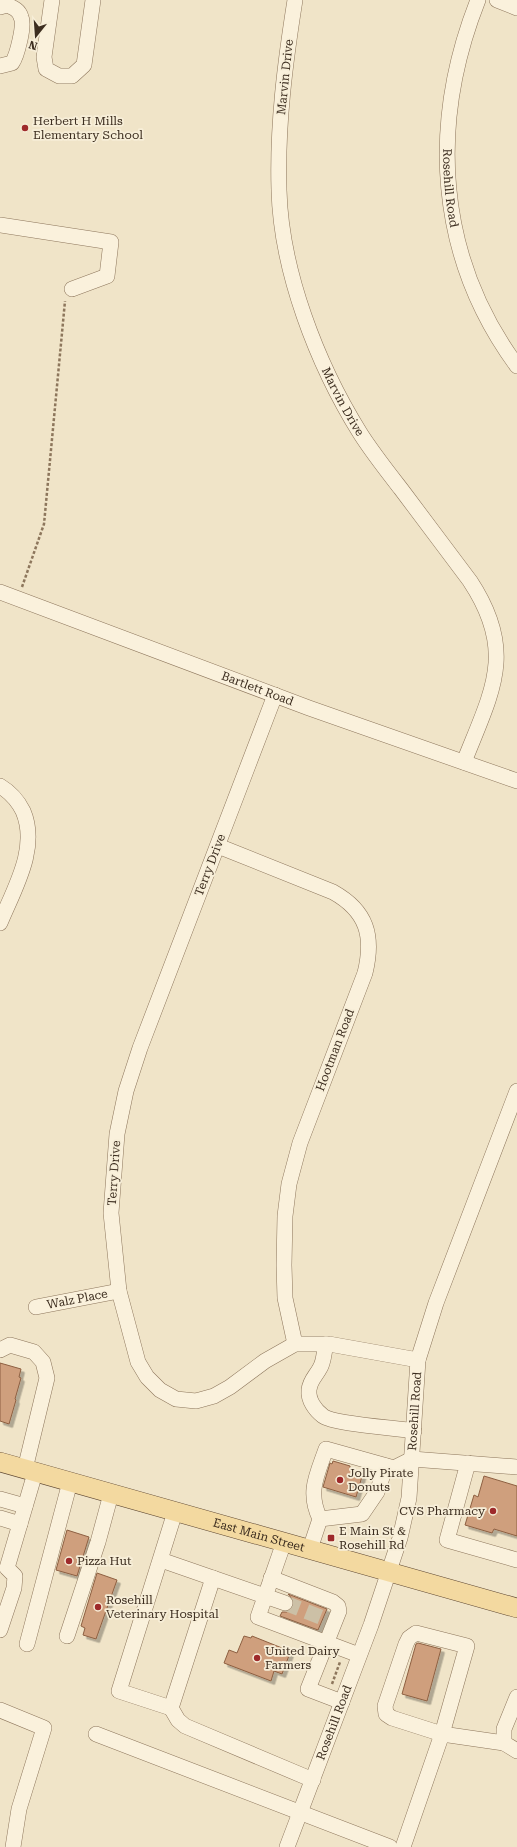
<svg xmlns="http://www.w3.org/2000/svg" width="517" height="1847" font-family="'Roboto Serif',serif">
  <defs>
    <filter id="shadow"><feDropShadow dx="3.5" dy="3.5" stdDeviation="0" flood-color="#0004"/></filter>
  </defs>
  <rect width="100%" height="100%" fill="#f0e4c8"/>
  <g fill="#cf9f7d" stroke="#8d5f41" filter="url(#shadow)">
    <path d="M0 1363 21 1369 19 1377 21 1378 15 1399 16 1400 9 1424 0 1421Z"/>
    <path d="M333 1461 350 1466V1469L363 1473 356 1497 323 1487 330 1463 332 1464Z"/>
    <path d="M484 1476 517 1486V1536L494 1529 492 1533 465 1525 474 1495 478 1497Z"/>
    <path d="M67 1530 89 1537 77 1576 56 1570Z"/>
    <path d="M97 1573 117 1580 96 1639 83 1635 85 1628 81 1626Z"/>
    <path d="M288 1594 327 1609 318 1630 280 1616 282 1612H287L293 1606 294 1601Z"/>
    <path d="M244 1636 251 1638 252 1636 282 1648V1650L290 1653 282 1674 274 1671 271 1681 224 1663 229 1650 237 1653Z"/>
    <path d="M418 1643 441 1649 427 1701 402 1694 416 1644Z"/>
  </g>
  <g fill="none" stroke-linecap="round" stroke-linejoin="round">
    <path stroke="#ccc0a6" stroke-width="15" stroke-dasharray="15 8" stroke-linecap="butt" d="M285 1603 323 1618"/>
    <defs>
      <g id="minor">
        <path d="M52 0 44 57 46 69 59 76H72L84 65 93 0"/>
        <path id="s1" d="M295 0C285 63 277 126 279 190 281 271 317 364 360 433 372 452 387 471 401 489 424 520 447 550 470 581 517 652 492 691 464 762"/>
        <path id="s2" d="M478 0C429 124 436 256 517 366"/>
        <path d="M497 0 517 8"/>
        <path d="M0 7 7 5C14 8 19 10 21 17 25 25 17 56 12 63L0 66"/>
        <path d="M0 225 111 242 107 276 72 289"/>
        <path id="s3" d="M0 592 309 708 517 781"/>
        <path d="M275 695 140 1048 126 1091 117 1134 111 1213 119 1291 138 1362 147 1377 160 1390 176 1399 196 1401 214 1396 230 1387 265 1361 295 1344H329L418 1360"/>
        <path d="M0 786C10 792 18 801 23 811 39 848 14 889 0 923"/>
        <path d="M218 846 333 892C367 911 374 936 365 973L300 1143 289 1184 285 1216 284 1265 285 1298 295 1344"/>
        <path id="s4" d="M36 1307 119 1291"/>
        <path d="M326 1344C324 1351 324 1362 320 1368 316 1376 310 1380 309 1390 308 1400 315 1410 323 1416 333 1424 397 1428 414 1431"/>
        <path d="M0 1350 10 1345 34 1352 43 1362 47 1378 25 1469"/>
        <path d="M468 1463 447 1540 517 1560"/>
        <path d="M0 1499 25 1506"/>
        <path d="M175 1512 119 1691 171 1708 213 1578"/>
        <path d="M0 1518 20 1524"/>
        <path d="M320 1519 362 1514 377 1492 386 1466"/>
        <path d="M284 1542 258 1617 359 1655"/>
        <path d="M310 1549 320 1519C307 1492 317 1475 326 1449L394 1468 412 1459 517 1467"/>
        <path d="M161 1560 285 1603"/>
        <path d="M271 1578 333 1602 338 1606 339 1611 308 1689 342 1702"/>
        <path d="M0 1630 14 1588 15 1576 7 1568 35 1473"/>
        <path d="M416 1633 467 1646 442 1734 392 1718 386 1714 385 1706 406 1644 409 1638Z"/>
        <path d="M67 1636 98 1542 111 1494"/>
        <path d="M27 1644 70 1482"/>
        <path d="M517 1697 504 1729V1743L517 1751"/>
        <path d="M171 1708 178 1720 185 1726 313 1780"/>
        <path d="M0 1710 44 1728 19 1809 13 1847"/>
        <path d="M96 1734 390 1847"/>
        <path id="s5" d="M287 1847 371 1625 400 1538 409 1498 418 1360 436 1303 517 1091"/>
        <path d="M403 1847 442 1734 504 1743"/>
      </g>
      <g id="major">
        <path id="s6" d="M0 1462 517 1608"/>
      </g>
    </defs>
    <use href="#minor" stroke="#8d765c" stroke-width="16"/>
    <use href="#major" stroke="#5b4430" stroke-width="20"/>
    <g stroke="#8d765c" stroke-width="2.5" stroke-dasharray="3 2" stroke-linecap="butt">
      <path d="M22 587 44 524 65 301"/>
      <path d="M332 1684 340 1662"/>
    </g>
    <use href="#minor" stroke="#faf1dc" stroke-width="15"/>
    <use href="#major" stroke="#f3d9a0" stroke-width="19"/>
  </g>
  <g fill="#9e2a2b" stroke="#f7eed8" stroke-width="1.5">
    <circle cx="25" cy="128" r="4"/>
    <circle cx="340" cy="1480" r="4"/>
    <circle cx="493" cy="1511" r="4"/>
    <rect x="327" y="1534" width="8" height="8" rx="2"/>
    <circle cx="69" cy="1561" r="4"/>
    <circle cx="98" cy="1607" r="4"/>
    <circle cx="257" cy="1658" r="4"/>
  </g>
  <g text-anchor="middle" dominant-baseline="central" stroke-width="3.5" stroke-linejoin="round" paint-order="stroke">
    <g font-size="12" fill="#3d2e20" stroke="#f7eed8">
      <text transform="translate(285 77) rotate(-84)">Marvin Drive</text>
      <text stroke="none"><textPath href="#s2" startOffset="192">Rosehill Road</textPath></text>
      <text stroke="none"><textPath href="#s1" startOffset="414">Marvin Drive</textPath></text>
      <text stroke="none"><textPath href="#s3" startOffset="275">Bartlett Road</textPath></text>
      <text transform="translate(210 865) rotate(-69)">Terry Drive</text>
      <text transform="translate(335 1050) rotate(-69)">Hootman Road</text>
      <text transform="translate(114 1173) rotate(-86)">Terry Drive</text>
      <text stroke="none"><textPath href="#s4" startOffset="42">Walz Place</textPath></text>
      <text stroke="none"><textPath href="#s5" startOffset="457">Rosehill Road</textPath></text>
      <text stroke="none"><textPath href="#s6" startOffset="269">East Main Street</textPath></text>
      <text stroke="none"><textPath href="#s5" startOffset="133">Rosehill Road</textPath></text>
    </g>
    <g font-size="12" fill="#3d2e20" stroke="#f7eed8" text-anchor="start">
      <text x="33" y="121">Herbert H Mills<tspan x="33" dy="14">Elementary School</tspan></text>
      <text x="348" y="1473">Jolly Pirate<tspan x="348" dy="14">Donuts</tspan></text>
      <text x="485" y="1511" text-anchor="end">CVS Pharmacy</text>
      <text x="339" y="1531">E Main St &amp;<tspan x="339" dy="14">Rosehill Rd</tspan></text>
      <text x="77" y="1561">Pizza Hut</text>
      <text x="106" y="1600">Rosehill<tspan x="106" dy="14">Veterinary Hospital</tspan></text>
      <text x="265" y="1651">United Dairy<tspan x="265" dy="14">Farmers</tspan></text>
    </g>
  </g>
  <g transform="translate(36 36) rotate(197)" stroke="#f7eed8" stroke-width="3" paint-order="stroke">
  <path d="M0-3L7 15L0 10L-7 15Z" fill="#3d2e20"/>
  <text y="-6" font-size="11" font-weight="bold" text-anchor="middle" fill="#3d2e20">N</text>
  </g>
</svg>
